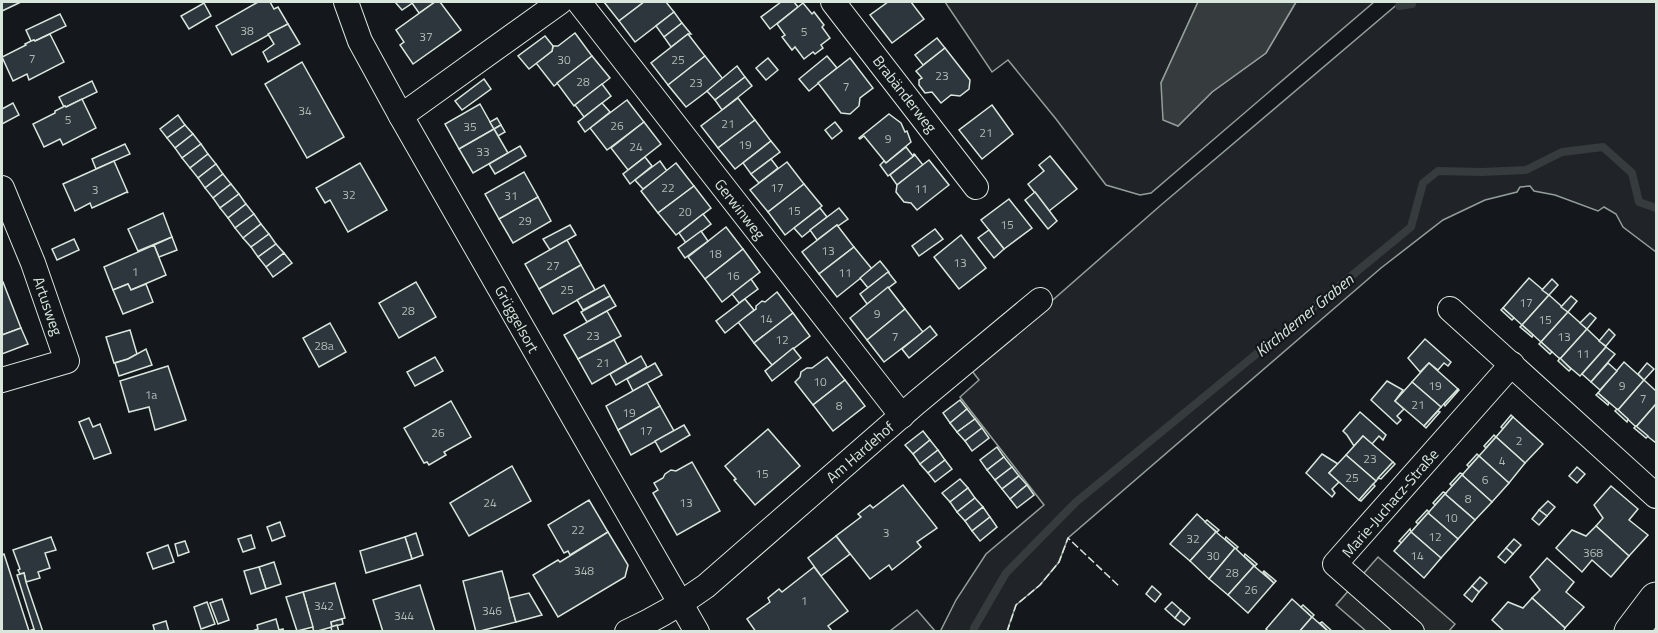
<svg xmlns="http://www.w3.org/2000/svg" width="1658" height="633" font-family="'Titillium Web',sans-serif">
  <rect width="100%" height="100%" fill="#14181c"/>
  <g fill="#202428" stroke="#939e99" stroke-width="1.5">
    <path d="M945 2H1198L1161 83 1178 126 1212 92 1266 53 1296 2H1374L1151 193 1140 195 1106 185 1056 119 1008 60 992 72Z"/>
    <path d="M1400 2H1656V252L1623 227 1616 214 1604 207 1598 211 1555 195 1534 191 1530 186 1520 187 1517 192 1485 200 1443 220 1381 268 1068 538 1059 562 1040 585 1016 605 1007 631 940 632 956 600 986 554 1044 505 960 397 979 380 972 371 1161 205Z"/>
    <path d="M917 610 935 631H890Z"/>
  </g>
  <path fill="#24282b" stroke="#939e99" stroke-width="1.5" d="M1378 557 1455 624 1449 631H1366L1336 605Z"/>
  <path fill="#363b3e" stroke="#939e99" stroke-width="1.5" d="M1198 2H1296L1266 53 1212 92 1178 126 1163 120 1161 83Z"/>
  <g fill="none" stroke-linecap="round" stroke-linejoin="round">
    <g stroke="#363b3e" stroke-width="8">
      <path d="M1399 6 1412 4"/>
      <path d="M974 632V628L1006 573 1076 502 1411 227 1423 183 1438 171 1482 172 1526 170 1562 152 1603 147 1632 173 1639 202 1656 208"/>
    </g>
  </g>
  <g fill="#2c363c" stroke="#d8e6dc" stroke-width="1.5">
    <path d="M2 2H21L2 11Z"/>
    <path d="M258 2H270L274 9 278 7 288 24 232 55 216 26Z"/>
    <path d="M395 2H414L402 10Z"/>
    <path d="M414 2H435L419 13 412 3Z"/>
    <path d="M435 2H440L461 30 413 64 400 45 404 42 396 30Z"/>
    <path d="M604 2H644L619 21Z"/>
    <path d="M644 2H666L674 12 635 42 619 21Z"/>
    <path d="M781 2H794L798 7 770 29 761 17Z"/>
    <path d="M888 2H911L924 19 892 43 870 15Z"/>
    <path d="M204 3 211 16 189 29 181 16Z"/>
    <path d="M803 3 812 14 814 12 824 25 822 27 830 38 821 45 823 48 815 54 813 52 804 59 795 47 792 50 782 37 785 35 777 24Z"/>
    <path d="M674 12 682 23 664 37 656 26Z"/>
    <path d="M60 14 66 26 35 41 34 40 31 41 26 30Z"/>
    <path d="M682 23 691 34H688L671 47 664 37Z"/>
    <path d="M288 24 300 44 268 62 263 52 274 44 268 34Z"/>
    <path d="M575 33 592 56 554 86 536 63 552 51 553 46H558Z"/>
    <path d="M50 34 64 62 29 80 27 74 13 81 2 57 26 45 25 44 31 41 34 40 35 41Z"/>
    <path d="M688 34 705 56 668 85 651 63Z"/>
    <path d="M545 36 553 46 552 51 529 69 518 56Z"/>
    <path d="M937 38 945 48 923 65 915 55Z"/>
    <path d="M945 48 970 80 969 89 960 96 951 95 941 103 932 92 925 93 919 85V80L922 78 916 71Z"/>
    <path d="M592 56 610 78 574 106 557 83Z"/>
    <path d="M705 56 723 79 686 107 668 85Z"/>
    <path d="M827 56 837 68 809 91 799 79Z"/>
    <path d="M768 58 778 70 766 80 756 68Z"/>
    <path d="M850 58 873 88 860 98 859 106 850 114 841 113 818 83Z"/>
    <path d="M302 62 344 137 307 158 265 84Z"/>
    <path d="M737 66 745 77 715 100 707 91Z"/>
    <path d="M745 77 752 86 722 110 715 100Z"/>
    <path d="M484 79 491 89 462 110 455 101Z"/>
    <path d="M92 81 97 92 66 107 65 106 64 107 59 97Z"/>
    <path d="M602 84 611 96 584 117 575 105Z"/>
    <path d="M738 98 755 120 718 148 701 126Z"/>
    <path d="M82 99 96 128 63 145 60 139 44 147 33 124 55 113V111L65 106 66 107Z"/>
    <path d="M627 100 644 122 607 150 590 128Z"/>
    <path d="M13 103 19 115 2 124V109Z"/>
    <path d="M602 103 610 112 585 132 578 122Z"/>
    <path d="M480 104 494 129 459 149 445 124Z"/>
    <path d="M992 105 1013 134 982 159 959 130Z"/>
    <path d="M889 114 901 123 905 132 907 131 911 142 886 163 864 136 860 139 859 138Z"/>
    <path d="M178 115 185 125 167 138 160 129Z"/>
    <path d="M497 118 501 125 494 129 490 122Z"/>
    <path d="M755 120 771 141 735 169 718 148Z"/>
    <path d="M644 122 661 144 628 170 611 148Z"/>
    <path d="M835 122 842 131 832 139 825 130Z"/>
    <path d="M185 125 193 134 175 148 167 138Z"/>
    <path d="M501 125 505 132 498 136 494 129Z"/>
    <path d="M494 129 508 153 473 173 459 149Z"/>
    <path d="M193 134 201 144 182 158 175 148Z"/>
    <path d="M771 141 780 152 751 174 743 163Z"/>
    <path d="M125 144 130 154 96 169 92 159Z"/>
    <path d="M201 144 208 154 190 168 182 158Z"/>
    <path d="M520 146 526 156 495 174 489 164Z"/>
    <path d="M906 147 913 156 914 154 915 155 888 176 880 165 884 161 886 163Z"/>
    <path d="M208 154 216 164 198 178 190 168Z"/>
    <path d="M915 155 923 165 897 185 890 175Z"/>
    <path d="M1050 156 1077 189 1049 211 1028 184 1044 171 1039 165Z"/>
    <path d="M645 157 652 166 630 184 623 174Z"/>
    <path d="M771 159 778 168 759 183 751 174Z"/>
    <path d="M929 160 949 185 917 210 911 203 904 202 896 192 897 185Z"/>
    <path d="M114 161 128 193 127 192 92 208 90 203 75 211 63 184Z"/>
    <path d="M660 161 667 171 643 189 635 180Z"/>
    <path d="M787 162 804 184 768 212 750 190Z"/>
    <path d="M360 163 387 210 348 232 330 200 325 203 316 188Z"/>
    <path d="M676 163 694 186 658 213 641 191Z"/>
    <path d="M216 164 223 174 205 188 198 178Z"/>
    <path d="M524 172 538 197 499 219 485 194Z"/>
    <path d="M223 174 231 184 213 198 205 188Z"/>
    <path d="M231 184 239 194 220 208 213 198Z"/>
    <path d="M804 184 822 206 785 235 768 212Z"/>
    <path d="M694 186 711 208 676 235 658 213Z"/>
    <path d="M1035 192 1057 221 1048 229 1025 200Z"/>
    <path d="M239 194 246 204 228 218 220 208Z"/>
    <path d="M538 197 551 221 513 243 499 219Z"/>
    <path d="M1009 199 1032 228 1004 249 981 220Z"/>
    <path d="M246 204 254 214 235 228 228 218Z"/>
    <path d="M820 208 827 217 802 237 794 228Z"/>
    <path d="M839 208 848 219 838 226 837 225 817 240 810 230Z"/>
    <path d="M163 213 172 237 138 251 128 229Z"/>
    <path d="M254 214 261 224 243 238 235 228Z"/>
    <path d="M703 214 711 224 686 243 679 233Z"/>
    <path d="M261 224 269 234 251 247 243 238Z"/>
    <path d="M570 225 576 235 550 250 543 239Z"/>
    <path d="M837 225 854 247 819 274 802 252Z"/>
    <path d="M726 227 743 249 705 279 688 257Z"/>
    <path d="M935 229 943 239 919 256 912 246Z"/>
    <path d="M989 230 1004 249 994 258 978 238Z"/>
    <path d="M701 231 708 241 685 258 678 248Z"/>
    <path d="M269 234 276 244 258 257 251 247Z"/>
    <path d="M961 235 986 268 959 289 934 257Z"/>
    <path d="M172 237 177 250 159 257 154 245Z"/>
    <path d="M74 239 79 250 57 260 52 249Z"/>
    <path d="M567 240 581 265 539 289 525 264Z"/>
    <path d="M276 244 284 253 266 267 258 257Z"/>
    <path d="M154 245 166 275 131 290 128 284 113 290 104 267Z"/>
    <path d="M854 247 872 269 837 297 819 274Z"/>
    <path d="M743 249 760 272 722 302 705 279Z"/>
    <path d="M284 253 292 263 273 277 266 267Z"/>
    <path d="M880 261 889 272 868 288 860 278Z"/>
    <path d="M581 265 595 290 553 314 539 289Z"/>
    <path d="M888 272 896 282 867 304 860 294Z"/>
    <path d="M1529 278 1549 295 1522 325 1503 308Z"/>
    <path d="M751 279 758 289 739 303 732 294Z"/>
    <path d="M1552 279 1558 285 1549 295 1542 290Z"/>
    <path d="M3 282 21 328 2 335V283Z"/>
    <path d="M416 282 436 317 399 338 379 303Z"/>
    <path d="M128 284 131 290 146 284 153 302 123 314 113 290Z"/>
    <path d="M604 285 610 296 583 310 577 300Z"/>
    <path d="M888 287 905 309 867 340 850 318Z"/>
    <path d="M777 292 793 313 754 343 738 322 756 309V306L762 301 765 302Z"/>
    <path d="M1549 295 1568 312 1541 342 1522 325Z"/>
    <path d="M610 296 616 306 587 322 581 312Z"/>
    <path d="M1571 296 1577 301 1568 312 1561 307Z"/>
    <path d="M745 299 754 310 725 333 716 321Z"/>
    <path d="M1503 308 1514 318 1512 320 1501 310Z"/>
    <path d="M905 309 923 332 884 362 867 340Z"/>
    <path d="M607 311 621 336 578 359 564 335Z"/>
    <path d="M1568 312 1587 329 1560 359 1541 342Z"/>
    <path d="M793 313 810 336 772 365 754 343Z"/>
    <path d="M1590 313 1596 318 1587 329 1580 323Z"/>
    <path d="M330 323 346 352 319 367 303 338Z"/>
    <path d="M1522 325 1533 335 1532 337 1520 327Z"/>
    <path d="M930 326 937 335 909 358 902 349Z"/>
    <path d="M21 328 28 344 2 354V335Z"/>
    <path d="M1587 329 1606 347 1580 376 1560 359Z"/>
    <path d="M1609 329 1615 335 1606 346 1599 341Z"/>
    <path d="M130 330 137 354 128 359 114 363 106 337Z"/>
    <path d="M1425 339 1451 362 1448 366 1444 363 1438 370 1429 363 1420 372 1408 358Z"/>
    <path d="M614 340 627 364 592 384 578 359Z"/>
    <path d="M1541 342 1552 352 1550 354 1539 344Z"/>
    <path d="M1606 347 1615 354 1591 382 1582 374Z"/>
    <path d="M793 348 801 358 772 381 765 371Z"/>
    <path d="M146 349 152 365 119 376 115 363 128 359Z"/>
    <path d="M641 356 647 367 616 385 610 374Z"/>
    <path d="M435 357 443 371 415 386 407 372Z"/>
    <path d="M827 357 845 380 813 405 795 382 800 377 801 372 807 368H812Z"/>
    <path d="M1560 358 1571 369 1569 371 1558 361Z"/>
    <path d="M1624 362 1644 380 1618 410 1598 393Z"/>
    <path d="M655 363 662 375 633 391 627 379Z"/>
    <path d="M1429 363 1458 389 1441 407 1412 382Z"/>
    <path d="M1608 363 1617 371 1600 390 1591 382Z"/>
    <path d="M1647 363 1654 369 1644 380 1638 374Z"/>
    <path d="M168 366 186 420 155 430 149 407 129 412 120 381Z"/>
    <path d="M845 380 865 406 833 431 813 405Z"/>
    <path d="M1644 380 1656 391V404L1636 427 1618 410Z"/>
    <path d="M1387 381 1403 390 1395 401 1404 409 1397 416 1401 420 1397 424 1371 400Z"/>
    <path d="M1412 382 1441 407 1424 426 1395 401Z"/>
    <path d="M647 383 660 406 618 430 606 406Z"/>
    <path d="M1458 389 1459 390 1445 406 1444 404Z"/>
    <path d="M1598 393 1609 403 1608 405 1596 395Z"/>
    <path d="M960 400 967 409 950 423 943 413Z"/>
    <path d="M451 401 471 437 444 452 446 455 429 465 427 462 424 463 404 428Z"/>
    <path d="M1656 404V443L1636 427Z"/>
    <path d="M660 406 674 431 631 455 618 430Z"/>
    <path d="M967 409 975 419 957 432 950 423Z"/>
    <path d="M1617 409 1628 419 1627 422 1615 411Z"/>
    <path d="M1438 411 1440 412 1426 428 1424 426Z"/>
    <path d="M1360 412 1386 435 1383 440 1379 436 1372 444 1363 436 1354 446 1347 435 1343 431Z"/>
    <path d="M1511 415 1513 417 1503 429 1501 427Z"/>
    <path d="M1513 417 1543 444 1525 463 1496 437Z"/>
    <path d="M89 418 93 427 100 424 111 453 94 459 79 422Z"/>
    <path d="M975 419 982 428 965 441 957 432Z"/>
    <path d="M684 425 690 435 661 452 655 441Z"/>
    <path d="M1636 426 1648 436 1646 438 1634 428Z"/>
    <path d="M982 428 989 438 972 451 965 441Z"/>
    <path d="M768 429 800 466 755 505 734 480 736 479 725 466Z"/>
    <path d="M923 431 930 440 913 454 905 445Z"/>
    <path d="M1494 435 1496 437 1486 448 1484 446Z"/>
    <path d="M1363 436 1393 462 1376 481 1346 455Z"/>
    <path d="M1496 437 1525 463 1509 483 1479 456Z"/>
    <path d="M930 440 938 450 920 464 913 454Z"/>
    <path d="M997 447 1004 457 987 470 980 460Z"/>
    <path d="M938 450 945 460 928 473 920 464Z"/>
    <path d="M1322 454 1338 464 1329 473 1339 482 1332 489 1335 493 1332 497 1306 473Z"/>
    <path d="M1477 454 1479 456 1469 467 1467 465Z"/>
    <path d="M1346 455 1376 481 1359 500 1329 473Z"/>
    <path d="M1479 456 1509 483 1492 502 1462 475Z"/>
    <path d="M1004 457 1012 467 995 480 987 470Z"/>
    <path d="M945 460 952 469 935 482 928 473Z"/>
    <path d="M692 462 720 511 677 535 653 493 658 490 654 483 663 478 665 474 671 470 676 471Z"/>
    <path d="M1393 462 1395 464 1381 479 1378 478Z"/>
    <path d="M512 466 531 501 469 536 450 503Z"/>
    <path d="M1012 467 1019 476 1002 489 995 480Z"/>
    <path d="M1577 467 1585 474 1577 483 1569 476Z"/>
    <path d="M1460 473 1463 474 1452 486 1450 484Z"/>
    <path d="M1462 475 1492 502 1475 520 1445 494Z"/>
    <path d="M1019 476 1027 485 1010 499 1002 489Z"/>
    <path d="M960 479 968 488 950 502 942 493Z"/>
    <path d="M1373 484 1375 486 1361 501 1359 500Z"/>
    <path d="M903 485 937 528 917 542 921 547 892 570 889 565 870 579 836 536 861 517 858 514 870 505 873 508Z"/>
    <path d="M1027 485 1034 495 1017 508 1010 499Z"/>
    <path d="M1611 486 1638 509 1629 520 1648 535 1629 556 1596 526 1603 518 1594 505Z"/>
    <path d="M968 488 975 498 957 512 950 502Z"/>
    <path d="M1443 492 1446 493 1435 505 1433 503Z"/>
    <path d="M1445 494 1475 520 1458 539 1428 513Z"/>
    <path d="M975 498 983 507 965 521 957 512Z"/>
    <path d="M589 500 608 532 570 555 568 551 564 553 548 525Z"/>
    <path d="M1548 501 1555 507 1547 516 1539 510Z"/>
    <path d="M983 507 990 517 972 531 965 521Z"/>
    <path d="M1427 510 1429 512 1418 524 1416 522Z"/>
    <path d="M1539 510 1547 516 1539 525 1532 519Z"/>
    <path d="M1428 513 1458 539 1441 558 1411 532Z"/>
    <path d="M1197 514 1216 532 1190 561 1170 544Z"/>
    <path d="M990 517 997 527 980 541 972 531Z"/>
    <path d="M1207 520 1219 530 1217 532 1205 522Z"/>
    <path d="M280 522 285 536 272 541 267 527Z"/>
    <path d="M1596 526 1629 556 1611 577 1592 560 1582 572 1556 548 1572 530 1586 536Z"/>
    <path d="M1410 529 1411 532 1402 543 1399 541Z"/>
    <path d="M608 532 628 565 625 577 558 617 533 575 558 560 560 562Z"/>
    <path d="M1216 532 1235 548 1209 579 1190 561Z"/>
    <path d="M1411 532 1441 558 1424 578 1394 551Z"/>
    <path d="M416 533 423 555 412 559 405 537Z"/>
    <path d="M251 535 255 548 243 552 238 539Z"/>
    <path d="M836 536 850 554 821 576 808 558Z"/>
    <path d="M51 537 56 550 45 553 50 568 38 572 40 578 26 582 24 573 20 574 18 570 20 569 13 550Z"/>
    <path d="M405 537 412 559 366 573 360 551Z"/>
    <path d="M1226 537 1238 547 1236 549 1225 539Z"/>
    <path d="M1514 539 1521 545 1513 554 1506 548Z"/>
    <path d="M185 541 189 552 178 556 175 544Z"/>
    <path d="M168 545 174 562 153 569 147 553Z"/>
    <path d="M1235 548 1254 566 1228 595 1209 579Z"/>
    <path d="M1506 548 1513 554 1505 563 1498 557Z"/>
    <path d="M4 554 29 631 34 629 35 632H2V555Z"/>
    <path d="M1245 554 1257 564 1255 566 1244 556Z"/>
    <path d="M1547 558 1574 582 1566 592 1584 607 1565 628 1532 598 1540 590 1530 577Z"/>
    <path d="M274 562 281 584 266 589 259 567Z"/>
    <path d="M1254 566 1274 583 1248 613 1228 595Z"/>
    <path d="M259 567 266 589 251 594 244 571Z"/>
    <path d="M814 567 848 611 828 626 832 631 756 632 747 619 770 602 768 598 779 589 782 592Z"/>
    <path d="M502 571 516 622 476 632 463 581Z"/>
    <path d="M1264 571 1276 581 1274 583 1263 572Z"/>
    <path d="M24 573 26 582 43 632H35L34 629 17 575Z"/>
    <path d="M1480 577 1487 583 1479 592 1472 586Z"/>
    <path d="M335 583 345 618 331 622 332 627 314 632 303 592Z"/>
    <path d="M420 585 435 632H383L373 600Z"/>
    <path d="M1152 586 1161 594 1155 602 1146 594Z"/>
    <path d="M1472 586 1479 592 1472 602 1464 595Z"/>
    <path d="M303 592 313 627 297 631 286 597Z"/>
    <path d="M529 593 542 615 516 622 509 598Z"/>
    <path d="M1532 598 1565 628 1563 632H1505L1492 620 1508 602 1523 608Z"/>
    <path d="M222 599 229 620 218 624 210 603Z"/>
    <path d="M1292 599 1312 617 1299 632H1269L1266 629Z"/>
    <path d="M207 602 215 624 201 629 194 607Z"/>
    <path d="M1172 602 1181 610 1175 618 1165 609Z"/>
    <path d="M1303 605 1314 615 1312 617 1301 607Z"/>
    <path d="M1181 610 1190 618 1184 625 1175 618Z"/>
    <path d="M1312 617 1329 632H1299Z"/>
    <path d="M276 619 279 630 283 629 284 632H249L258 629 257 625Z"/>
    <path d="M342 619 343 624 332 627 331 622Z"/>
    <path d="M166 621 169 632H155L153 625Z"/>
    <path d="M1322 622 1333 632H1329L1320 623Z"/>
    <path d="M337 625 339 632H332L331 627Z"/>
  </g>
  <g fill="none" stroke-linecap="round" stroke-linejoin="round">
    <defs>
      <g id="street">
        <path d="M346 2 360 41 401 116 610 481 697 632"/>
        <path d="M579 2 902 416"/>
        <path d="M833 2 976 187"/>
        <path d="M401 116 560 2"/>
        <path d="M2 188 33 263 67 361 2 380"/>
        <path d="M1450 309 1656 496"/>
        <path d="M627 632C655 619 681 604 706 586L916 403 1040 300"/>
        <path d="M1412 632 1335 564 1512 364"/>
      </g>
      <path id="secondary" d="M1631 632 1656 599"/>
    </defs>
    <use href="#street" stroke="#d8e6dc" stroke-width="26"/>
    <use href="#secondary" stroke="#d8e6dc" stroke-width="35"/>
    <use href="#street" stroke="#14181c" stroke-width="24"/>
    <use href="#secondary" stroke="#14181c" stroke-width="33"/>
    <path stroke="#d8e6dc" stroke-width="1.5" stroke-dasharray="8 3" stroke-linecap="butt" d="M1007 632 1016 605 1040 585 1059 562 1068 538 1120 587"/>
  </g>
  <g text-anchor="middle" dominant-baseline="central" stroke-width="4.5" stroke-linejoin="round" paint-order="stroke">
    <g font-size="12" fill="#adbab4">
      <text x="247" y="30">38</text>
      <text x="804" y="31">5</text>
      <text x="426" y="36">37</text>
      <text x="32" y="58">7</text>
      <text x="564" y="59">30</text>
      <text x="678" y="59">25</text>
      <text x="942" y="75">23</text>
      <text x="583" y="81">28</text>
      <text x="696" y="82">23</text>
      <text x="846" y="86">7</text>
      <text x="305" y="110">34</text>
      <text x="68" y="119">5</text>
      <text x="728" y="123">21</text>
      <text x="617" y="125">26</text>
      <text x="470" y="126">35</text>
      <text x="986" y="132">21</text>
      <text x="888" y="138">9</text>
      <text x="745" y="144">19</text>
      <text x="636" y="146">24</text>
      <text x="483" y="151">33</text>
      <text x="668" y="187">22</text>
      <text x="777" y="187">17</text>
      <text x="921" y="188">11</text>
      <text x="95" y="189">3</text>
      <text x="349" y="194">32</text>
      <text x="511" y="195">31</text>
      <text x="794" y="210">15</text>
      <text x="685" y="211">20</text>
      <text x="525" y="220">29</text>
      <text x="1007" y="224">15</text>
      <text x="828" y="250">13</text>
      <text x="715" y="253">18</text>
      <text x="960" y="262">13</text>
      <text x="553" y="265">27</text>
      <text x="135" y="271">1</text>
      <text x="845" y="272">11</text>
      <text x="733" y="275">16</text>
      <text x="567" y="289">25</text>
      <text x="1526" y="302">17</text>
      <text x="408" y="310">28</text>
      <text x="877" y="313">9</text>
      <text x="766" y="318">14</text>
      <text x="1545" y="319">15</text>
      <text x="593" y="335">23</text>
      <text x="895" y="336">7</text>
      <text x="1564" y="336">13</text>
      <text x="782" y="339">12</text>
      <text x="324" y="345">28a</text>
      <text x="1583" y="353">11</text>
      <text x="603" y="362">21</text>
      <text x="820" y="381">10</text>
      <text x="1435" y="385">19</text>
      <text x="1622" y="385">9</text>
      <text x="151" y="394">1a</text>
      <text x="1643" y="398">7</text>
      <text x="1418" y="404">21</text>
      <text x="839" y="405">8</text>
      <text x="629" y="412">19</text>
      <text x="646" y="430">17</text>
      <text x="438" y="432">26</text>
      <text x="1519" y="440">2</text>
      <text x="1370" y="458">23</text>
      <text x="1502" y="460">4</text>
      <text x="762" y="473">15</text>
      <text x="1352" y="477">25</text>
      <text x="1485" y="479">6</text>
      <text x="1468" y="498">8</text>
      <text x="490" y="502">24</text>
      <text x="686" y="502">13</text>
      <text x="1451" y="517">10</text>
      <text x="578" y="529">22</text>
      <text x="886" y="532">3</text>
      <text x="1435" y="536">12</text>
      <text x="1193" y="538">32</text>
      <text x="1593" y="552">368</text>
      <text x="1213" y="555">30</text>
      <text x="1417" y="555">14</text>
      <text x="584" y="570">348</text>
      <text x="1232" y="572">28</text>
      <text x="1251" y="589">26</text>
      <text x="804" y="600">1</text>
      <text x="324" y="605">342</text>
      <text x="492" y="610">346</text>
      <text x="404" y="615">344</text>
    </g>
    <g font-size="15" fill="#d8e6dc" stroke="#14181c">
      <text transform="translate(905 94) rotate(52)">Brabänderweg</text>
      <text transform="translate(740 209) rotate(52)">Gerwinweg</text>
      <text transform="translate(48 306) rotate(71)">Artusweg</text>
      <text transform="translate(517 319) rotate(61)">Grüggelsort</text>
      <text transform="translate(860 452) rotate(-41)">Am Hardehof</text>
      <text transform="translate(1390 503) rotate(-49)">Marie-Juchacz-Straße</text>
    </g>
    <g font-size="16" font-style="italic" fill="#d8e6dc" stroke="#14181c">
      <text transform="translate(1304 315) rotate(-39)">Kirchderner Graben</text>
    </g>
  </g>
  <rect width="1658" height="633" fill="none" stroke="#d8e6dc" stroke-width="6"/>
</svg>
